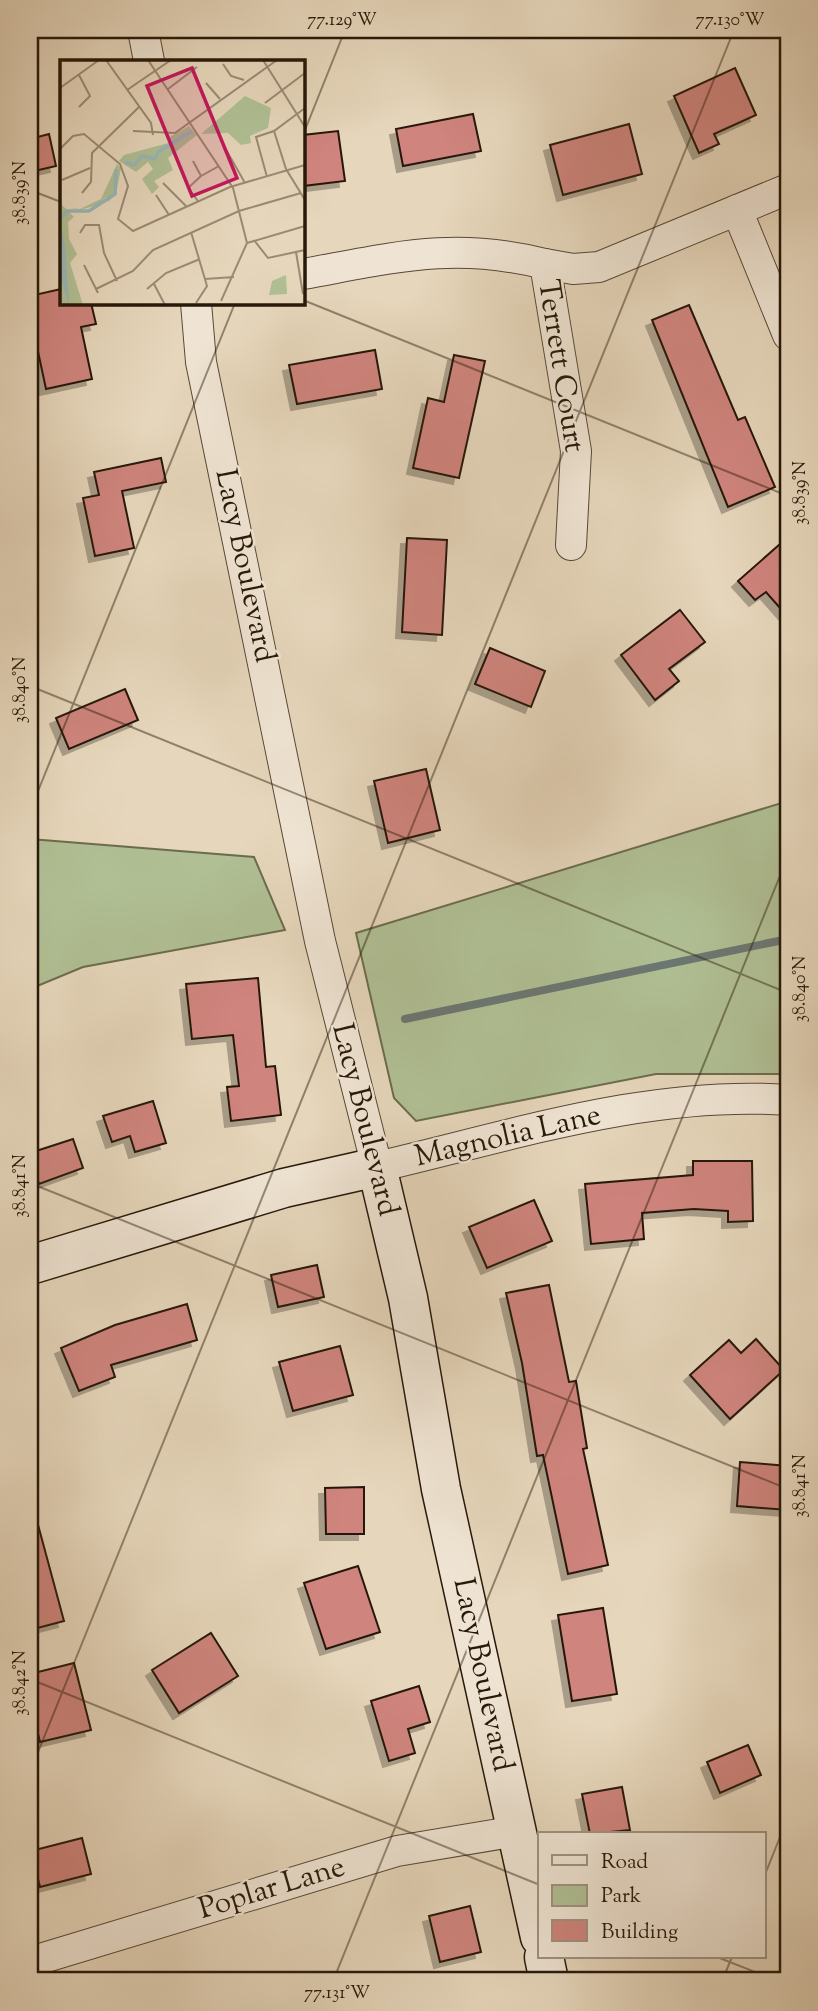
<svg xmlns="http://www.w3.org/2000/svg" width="818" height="2011" font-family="'Sorts Mill Goudy',serif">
  <defs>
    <filter id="shadow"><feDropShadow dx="-6" dy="6" stdDeviation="0" flood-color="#0004"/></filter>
  </defs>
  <rect width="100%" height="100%" fill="#e6d6bb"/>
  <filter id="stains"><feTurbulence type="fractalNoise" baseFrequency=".00286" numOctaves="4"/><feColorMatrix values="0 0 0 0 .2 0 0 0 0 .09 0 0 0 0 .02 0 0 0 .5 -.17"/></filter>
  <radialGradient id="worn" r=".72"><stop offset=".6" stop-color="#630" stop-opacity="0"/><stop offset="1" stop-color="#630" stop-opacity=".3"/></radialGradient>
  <g fill="#b0bf94" stroke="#6c6c4e" stroke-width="2">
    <path d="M788 801V981L782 1074H656L416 1121 394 1098 356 933Z"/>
    <path d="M30 839 254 857 285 930 83 967 30 989Z"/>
  </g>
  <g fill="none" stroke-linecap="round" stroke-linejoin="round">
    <path stroke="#6b7772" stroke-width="8" d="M405 1019 788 939"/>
  </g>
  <g fill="#cf847d" stroke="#271809" stroke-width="2" filter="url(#shadow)">
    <path d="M735 68 756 115 714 134 719 144 699 153 674 96Z"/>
    <path d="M473 114 481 151 403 166 396 129Z"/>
    <path d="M629 124 642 174 563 195 550 145Z"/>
    <path d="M338 131 345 181 303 186V135Z"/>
    <path d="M49 134 56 166 30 172V139Z"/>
    <path d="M61 289V303H91L96 324 81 327 92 379 46 389 30 314V296Z"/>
    <path d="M689 305 738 420 745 417 775 487 728 507 652 320Z"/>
    <path d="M375 350 382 389 297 404 289 365Z"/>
    <path d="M454 355 485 361 459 478 413 468 428 398 444 402Z"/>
    <path d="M161 458 166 482 122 491 134 548 95 556 83 498 99 495 94 472Z"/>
    <path d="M788 537V617L766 592 755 600 738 581Z"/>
    <path d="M407 538 447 540 442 635 402 632Z"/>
    <path d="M680 610 705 642 669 669 679 681 655 700 621 655Z"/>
    <path d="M490 648 545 671 531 707 475 684Z"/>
    <path d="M125 689 138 720 69 749 56 718Z"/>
    <path d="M426 769 440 830 388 843 374 781Z"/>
    <path d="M258 978 266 1067 275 1066 281 1115 231 1121 227 1087 239 1086 233 1035 192 1039 186 984Z"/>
    <path d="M153 1101 166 1143 135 1152 130 1136 112 1142 103 1116Z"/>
    <path d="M73 1139 83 1168 39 1184 30 1153Z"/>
    <path d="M693 1161H752L753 1221 728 1222V1211L694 1209 642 1213 644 1239 591 1244 585 1184 693 1175Z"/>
    <path d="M534 1200 552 1241 487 1268 469 1227Z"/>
    <path d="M317 1265 324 1297 278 1307 271 1275Z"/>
    <path d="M549 1285 569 1382 576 1381 587 1448 583 1449 608 1565 568 1574 543 1455 537 1456 522 1363 506 1293Z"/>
    <path d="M187 1304 197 1340 111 1365 115 1377 79 1391 61 1348 115 1325Z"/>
    <path d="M756 1339 784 1370 730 1419 690 1375 729 1340 741 1353Z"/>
    <path d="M340 1346 353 1395 293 1411 279 1362Z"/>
    <path d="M740 1462 788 1466V1510L737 1506Z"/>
    <path d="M364 1487V1534H326L325 1488Z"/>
    <path d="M37 1521 64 1621 30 1630V1522Z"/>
    <path d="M358 1566 380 1632 326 1649 304 1583Z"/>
    <path d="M603 1608 617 1694 572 1701 558 1615Z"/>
    <path d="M211 1633 238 1676 179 1713 152 1670Z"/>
    <path d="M74 1663 91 1730 40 1742 30 1700V1674Z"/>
    <path d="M419 1686 430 1722 408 1729 415 1753 389 1761 371 1701Z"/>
    <path d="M748 1745 761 1775 720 1793 707 1762Z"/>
    <path d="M622 1787 630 1830 590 1834 582 1794Z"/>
    <path d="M82 1838 91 1874 40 1887 31 1851Z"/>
    <path d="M470 1906 481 1952 440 1962 429 1916Z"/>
  </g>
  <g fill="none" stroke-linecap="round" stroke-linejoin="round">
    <defs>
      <g id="street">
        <path d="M143 30 149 61"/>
        <path d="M737 210 788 335"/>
        <path d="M545 264 573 269 599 267 788 189"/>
        <path d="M303 274C393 258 453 241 545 264L576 451 571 545"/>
        <path d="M196 303 201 362 320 941 377 1167C511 1136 649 1090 788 1100"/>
        <path d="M30 1962 397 1851 517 1831"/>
      </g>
      <g id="secondary">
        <path d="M30 1265 284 1188 377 1167 408 1298 441 1489 540 1937"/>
        <path d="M544 1957 549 1981"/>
      </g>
    </defs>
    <use href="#street" stroke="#574836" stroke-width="32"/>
    <use href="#secondary" stroke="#271809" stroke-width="41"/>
    <use href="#street" stroke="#efe4d3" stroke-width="30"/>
    <use href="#secondary" stroke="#efe4d3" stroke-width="38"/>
  </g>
  <path fill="none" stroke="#271809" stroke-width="2" stroke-opacity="0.45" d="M303 135 345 30M30 190 61 202M303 300 788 496M30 686 788 993M30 811 235 303M30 1183 788 1489M30 1679 540 1885M30 1772 734 30M764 1877 788 1817M717 1957 778 1981M333 1981 788 856M722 1981 732 1957"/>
  <g text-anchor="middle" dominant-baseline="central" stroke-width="5" stroke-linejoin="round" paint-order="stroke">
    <g font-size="30" fill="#271809" stroke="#efe4d3">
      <text transform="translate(560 366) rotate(81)">Terrett Court</text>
      <text transform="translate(244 566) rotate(78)">Lacy Boulevard</text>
      <text transform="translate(364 1120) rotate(76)">Lacy Boulevard</text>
      <text transform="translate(508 1137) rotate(-13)">Magnolia Lane</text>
      <text transform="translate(482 1675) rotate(78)">Lacy Boulevard</text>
      <text transform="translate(272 1889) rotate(-17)">Poplar Lane</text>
    </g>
  </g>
  <g transform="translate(60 60)">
    <rect width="245" height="245" fill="#e6d6bb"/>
    <path d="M185 36 211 48 208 68 190 76 191 83 181 85 168 73 141 74ZM129 66 137 75 108 98 113 110 94 121 99 127 92 134 82 119 93 109 88 102 76 112 59 101 64 95 112 82 110 77ZM57 104 61 108 56 134 48 142 46 137 37 145 20 150 10 148 20 149 41 139ZM0 143 14 157 8 162 9 179 17 194 10 203 23 245H0ZM226 215 227 234 209 235 212 221Z" fill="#b0bf94"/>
    <path d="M0 161 5 185 9 245 1 219Z" fill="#98b7b8"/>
    <path fill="none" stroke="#98b7b8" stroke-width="3.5" d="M65 102 74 105 82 96 95 99 98 92 132 71M0 158 7 151H29L55 134 56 109"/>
    <path fill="none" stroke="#9a8a74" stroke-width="2" d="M46 0 91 63 93 75M88 0 173 128 187 183M203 0 245 67M163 4 171 16 184 20M19 15 30 36 19 47M146 23 160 39M0 28 39 0M108 29 137 7M67 30 111 0M205 43 245 13M73 71 115 73 217 0M214 71 226 109 245 140M164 86 185 123M0 89 13 76 24 74 60 104 68 126 58 159 73 171 170 127 245 105M133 101 141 116 159 106M207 117 196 77 214 71 245 48M2 120 30 108M103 123 126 146M22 133 31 122 32 93 79 47M96 135 109 155M138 141 128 128 141 116M131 172 147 226 136 243M20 173 25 165H39L44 193 57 221M194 180 208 198 245 190M187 183 245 166M236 192 243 234M24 205 38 233M145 219 174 217M94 224 105 245M36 229 73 211 93 190 179 151 241 133M87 229 106 213 140 199M161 241 187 183"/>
    <path fill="#c2185b" fill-opacity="0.15" stroke="#c2185b" stroke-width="3.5" d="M132 8 177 118 132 136 87 26Z"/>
    <rect width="245" height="245" fill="none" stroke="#271809" stroke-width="3.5"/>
  </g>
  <rect width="818" height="2011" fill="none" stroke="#e6d6bb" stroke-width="77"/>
  <rect x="538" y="1832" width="228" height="126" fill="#efe4d3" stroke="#9f9282" stroke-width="2"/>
  <rect x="552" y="1855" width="35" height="10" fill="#efe4d3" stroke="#9f9282" stroke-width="2"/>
  <text x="601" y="1868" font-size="21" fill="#271809">Road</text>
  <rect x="552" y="1885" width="35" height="21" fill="#b0bf94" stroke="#9f9282" stroke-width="2"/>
  <text x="601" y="1902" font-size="21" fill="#271809">Park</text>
  <rect x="552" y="1920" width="35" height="21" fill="#cf847d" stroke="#9f9282" stroke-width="2"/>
  <text x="601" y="1938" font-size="21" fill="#271809">Building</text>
  <rect x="38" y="38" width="742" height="1934" fill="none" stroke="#271809" stroke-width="2.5"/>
  <g font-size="18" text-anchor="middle" fill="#271809">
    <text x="342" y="25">77.129°W</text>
    <text x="730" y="25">77.130°W</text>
    <text transform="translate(19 193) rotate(-90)" y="6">38.839°N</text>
    <text transform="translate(799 493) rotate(-90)" y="6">38.839°N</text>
    <text transform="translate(19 690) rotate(-90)" y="6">38.840°N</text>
    <text transform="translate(799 989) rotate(-90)" y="6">38.840°N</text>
    <text transform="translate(19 1186) rotate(-90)" y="6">38.841°N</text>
    <text transform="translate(799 1486) rotate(-90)" y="6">38.841°N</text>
    <text transform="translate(19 1683) rotate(-90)" y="6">38.842°N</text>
    <text x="337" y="1998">77.131°W</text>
  </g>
  <rect width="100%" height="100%" filter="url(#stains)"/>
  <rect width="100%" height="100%" fill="url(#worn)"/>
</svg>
